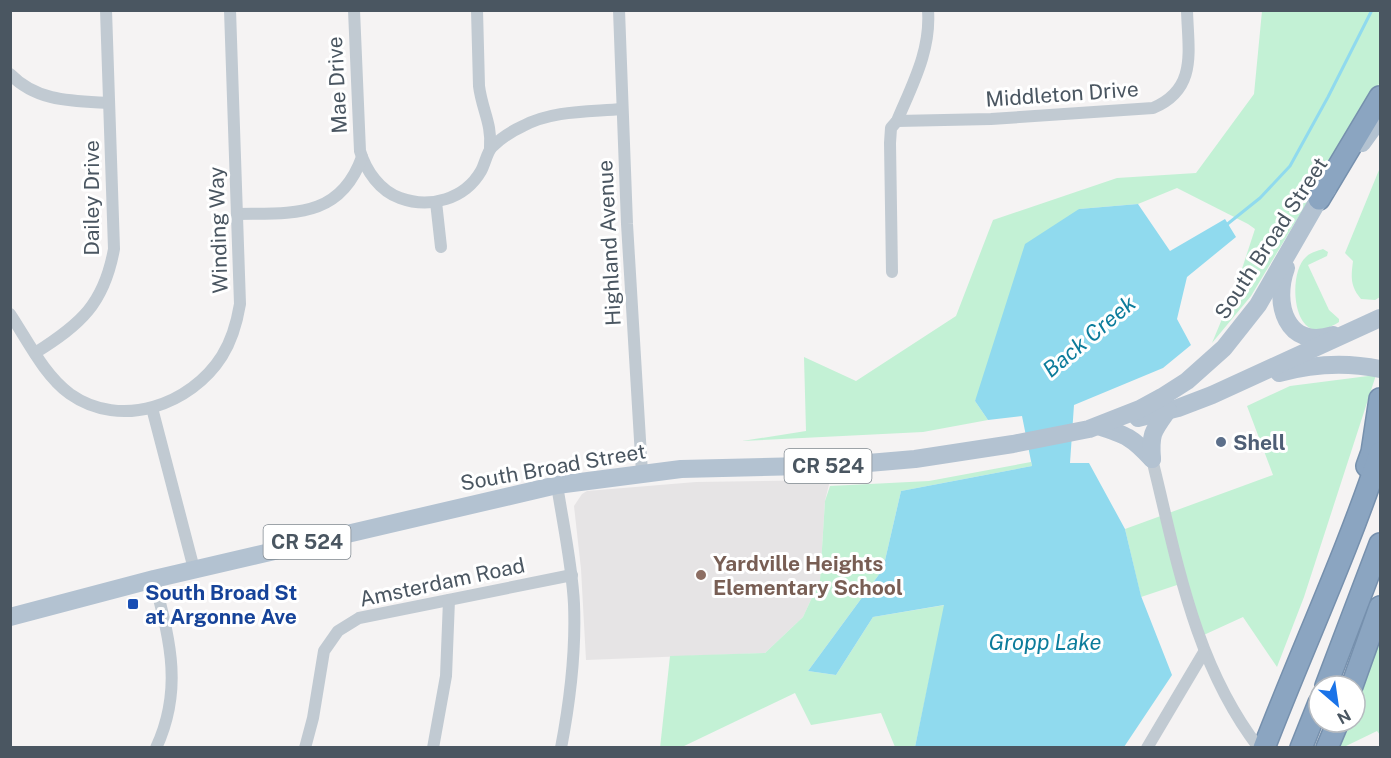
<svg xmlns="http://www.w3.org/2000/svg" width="1391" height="758" font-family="'Public Sans',sans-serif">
  <rect width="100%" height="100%" fill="#f5f3f3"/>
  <path fill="#e6e4e5" d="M830 480 825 501 820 580 803 617 765 653 586 660 581 569 574 506 582 494 587 491 696 482Z"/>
  <g fill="#c3f1d5">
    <path d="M1262 11H1380V82L1351 135 1302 211 1251 296 1212 343 1239 278 1255 229 1248 224 1177 188 1138 204 1079 209 975 401 988 420 923 432 742 441 806 431 804 357 856 381 956 316 993 220 1117 178 1196 173 1254 94Z"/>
    <path d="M1379 170 1380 297 1375 300 1361 299C1350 286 1351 277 1353 261L1345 253Z"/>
    <path d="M1323 249 1328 252 1327 256 1308 265 1329 310 1339 319V322C1334 325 1327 329 1321 330 1291 334 1289 271 1306 257 1311 252 1317 251 1323 249Z"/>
    <path d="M1376 375 1304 597 1277 667 1243 617 1195 639 1180 584 1141 597 1125 529 1273 475 1247 406 1290 386Z"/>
    <path d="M1031 462 1032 466 901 491 883 569 808 671 836 675 873 617 945 605 915 747H895L881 713 811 725 795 693 682 747 660 748 670 656 765 653 803 617 820 580 825 501 830 486 929 481Z"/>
    <path d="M1380 620V735L1377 731 1344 747H1337L1340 722H1355V686Z"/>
  </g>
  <path fill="#90daee" d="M1138 204 1170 251 1225 219 1236 237 1187 277 1177 319 1191 345 1163 368 1074 405 1070 463H1089L1125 529 1141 596 1172 675 1124 747H915L944 605 873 617 836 675 808 671 883 569 901 491 1032 466 1022 416 988 420 975 401 1025 244 1079 209Z"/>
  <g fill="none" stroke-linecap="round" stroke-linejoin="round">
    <path stroke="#90daee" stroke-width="3" d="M1225 226 1260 198 1290 166 1328 97 1372 10"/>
    <defs>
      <g id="motorway">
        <path d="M1319 199 1380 97"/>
        <path d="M1367 466 1372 452 1380 399"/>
        <path d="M1326 686 1380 544"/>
        <path d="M1352 686 1380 607"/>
        <path d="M1264 748C1302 649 1347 553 1380 453"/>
        <path d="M1301 748 1319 703"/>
        <path d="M1327 748 1338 722"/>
      </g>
    </defs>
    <use href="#motorway" stroke="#7690ad" stroke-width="24"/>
    <g stroke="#c1cad2" stroke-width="12">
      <path d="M354 10 360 151C366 171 380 191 400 198 430 209 465 199 481 171 485 164 487 152 492 147 501 138 512 131 523 126 553 110 590 112 622 109"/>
      <path d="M477 10 479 86C482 110 492 123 490 148"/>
      <path d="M619 10 627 224 642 473"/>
      <path d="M10 74C37 102 73 101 109 103"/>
      <path d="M897 121 991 119 1153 108C1198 89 1188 51 1187 10"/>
      <path d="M436 202 441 247"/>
      <path d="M237 214C292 213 340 219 362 157"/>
      <path d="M892 272 890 143 891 128 897 121C912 85 931 51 928 10"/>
      <path d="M10 314C28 341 44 375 70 394 121 430 191 405 222 356 232 340 237 322 240 304L230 10"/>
      <path d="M35 353C81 324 104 304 114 249L106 10"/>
      <path d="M152 408 194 569"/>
      <path d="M1152 459C1177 560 1194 664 1259 748"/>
      <path d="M557 485C563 524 572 564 574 604 576 652 570 701 561 748"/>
      <path d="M154 579C169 638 184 688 156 748"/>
      <path d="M305 748 313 718 324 651 338 631 359 618 572 575"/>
      <path d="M433 748 446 676 449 600"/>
      <path d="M1147 748 1204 652"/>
    </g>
    <g stroke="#b3c2d1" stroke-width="18">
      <path d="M1362 143 1380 118"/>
      <path d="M1286 268C1273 303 1286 350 1333 335"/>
      <path d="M1279 373C1312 364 1347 362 1380 369"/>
      <path d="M1138 418 1178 408 1212 395 1380 318"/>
      <path d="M1098 426C1126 435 1132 437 1152 459"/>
      <path d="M1152 459C1150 433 1153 431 1168 410"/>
      <path d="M10 617 154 579 557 485 681 469 845 465 915 459 1013 444 1089 429 1140 409 1162 397 1187 381 1224 348 1258 305 1319 199 1327 189"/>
    </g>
    <use href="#motorway" stroke="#8ba5c1" stroke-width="21"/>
  </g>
  <circle fill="#5c6f8a" stroke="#fff" stroke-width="2" cx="1221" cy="442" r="6"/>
  <circle fill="#8d6e63" stroke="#fff" stroke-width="2" cx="701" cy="575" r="6"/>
  <rect fill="#1a4fb4" stroke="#fff" stroke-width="2" x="127" y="598" width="12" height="12" rx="3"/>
  <g text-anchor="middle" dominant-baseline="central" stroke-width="6" stroke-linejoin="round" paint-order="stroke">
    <g fill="#fff" stroke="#808990" stroke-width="1.5">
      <rect x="784.5" y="449" width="87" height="34" rx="4.5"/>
      <rect x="263.5" y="525" width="87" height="34" rx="4.5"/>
    </g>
    <g font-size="20" font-weight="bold" fill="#4a5661">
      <text x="828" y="466">CR 524</text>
      <text x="307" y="542">CR 524</text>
    </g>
    <g font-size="21" fill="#4a5661" stroke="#fff">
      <text transform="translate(337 85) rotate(-93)">Mae Drive</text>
      <text transform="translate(1062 94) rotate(-4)">Middleton Drive</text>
      <text transform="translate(91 198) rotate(-90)">Dailey Drive</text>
      <text transform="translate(218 230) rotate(-92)">Winding Way</text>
      <text transform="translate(1271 238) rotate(-57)">South Broad Street</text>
      <text transform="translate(609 243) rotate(-93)">Highland Avenue</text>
      <text transform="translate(553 467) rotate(-10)">South Broad Street</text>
      <text transform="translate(442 582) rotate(-12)">Amsterdam Road</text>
    </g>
    <g font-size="21" font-weight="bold" fill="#4e5e75" stroke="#fff" text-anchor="start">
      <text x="1233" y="442">Shell</text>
    </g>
    <g font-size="21" font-weight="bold" fill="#785e54" stroke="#fff" text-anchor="start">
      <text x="713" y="563">Yardville Heights<tspan x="713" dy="24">Elementary School</tspan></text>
    </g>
    <g font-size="21" font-weight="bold" fill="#164399" stroke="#fff" text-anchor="start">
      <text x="145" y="592">South Broad St<tspan x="145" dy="24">at Argonne Ave</tspan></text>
    </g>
    <g font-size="22" font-style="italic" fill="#0c7c9b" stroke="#fff">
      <text transform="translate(1089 336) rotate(-40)">Back Creek</text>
      <text x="1045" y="642">Gropp Lake</text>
    </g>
  </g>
  <rect width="1391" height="758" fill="none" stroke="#4a5661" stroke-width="24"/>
  <g transform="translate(1337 704) rotate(151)"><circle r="28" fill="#ffffff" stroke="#b7bbc0" stroke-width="1.5"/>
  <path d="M0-4.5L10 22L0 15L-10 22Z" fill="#1a73e8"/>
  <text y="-9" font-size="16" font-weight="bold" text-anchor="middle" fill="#4a5661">N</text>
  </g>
</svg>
